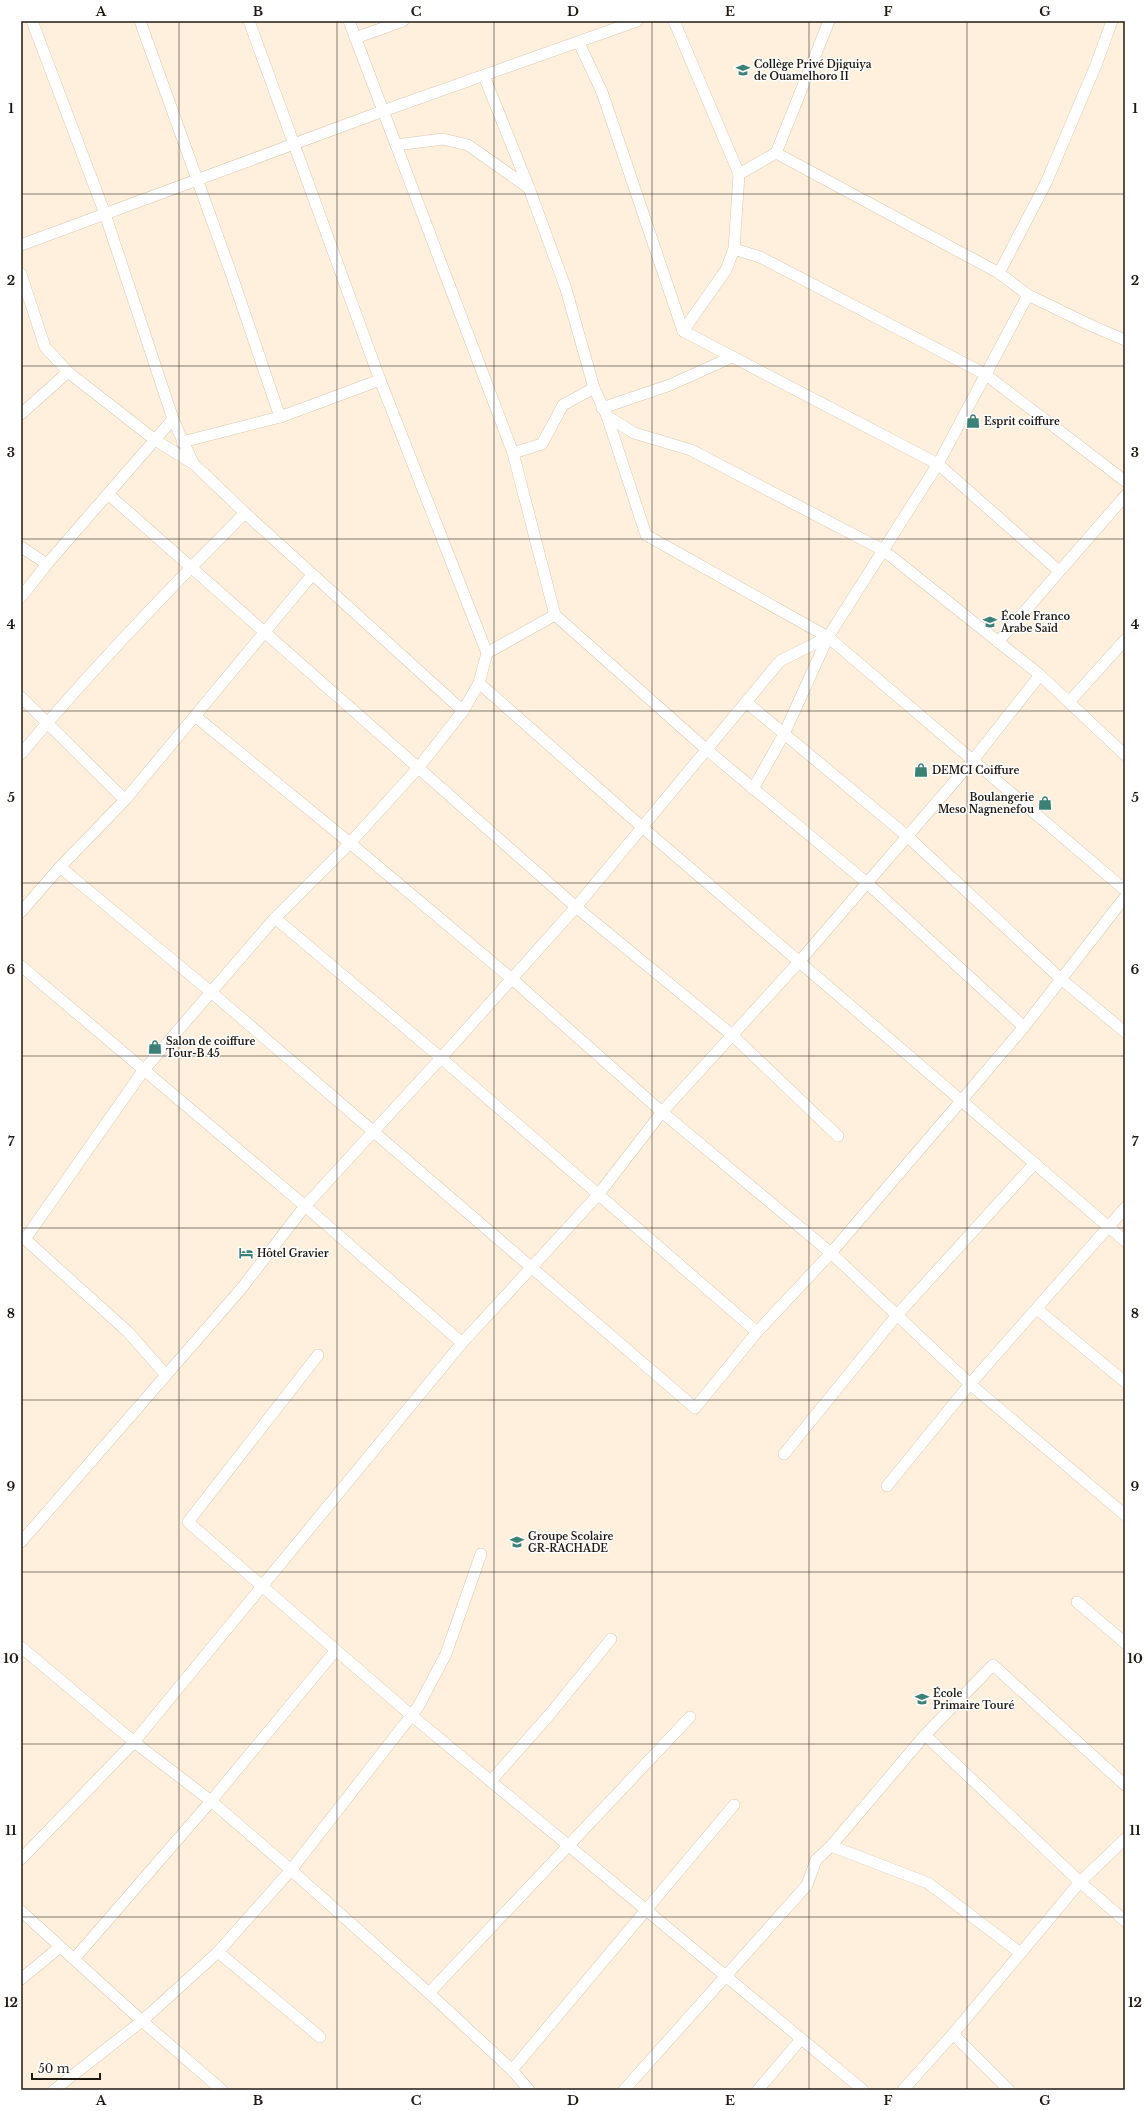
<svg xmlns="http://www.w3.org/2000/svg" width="1146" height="2111" font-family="'Libre Baskerville',serif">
  <rect width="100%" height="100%" fill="#fef0dd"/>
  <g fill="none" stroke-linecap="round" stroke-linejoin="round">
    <defs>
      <g id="street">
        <path d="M32 21 105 214 173 419 193 463"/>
        <path d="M140 21 232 276 280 417"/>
        <path d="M249 21 380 380 487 653"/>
        <path d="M349 21 513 453 555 615 707 750 867 883 1024 1027"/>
        <path d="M674 21 739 174"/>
        <path d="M355 38 403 21"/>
        <path d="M579 43 602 92 683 331 938 464 1059 571"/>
        <path d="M484 76 529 188 566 289 594 388 607 416 646 535 828 637 1125 890"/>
        <path d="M396 145 443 139 468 145 529 188"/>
        <path d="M776 153 999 273 1028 295 1092 326 1125 340"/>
        <path d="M21 245 383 111 637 21"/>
        <path d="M734 249 760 257 985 374 1125 481"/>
        <path d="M999 273 1046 183 1096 65 1112 21"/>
        <path d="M21 274 45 347 68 372 155 440 194 464 245 513 463 711"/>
        <path d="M683 331 726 270 734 249 739 174 776 153 829 21"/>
        <path d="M602 408 670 385 732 357"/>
        <path d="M21 414 68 372"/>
        <path d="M607 416 634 433 691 450 883 550 1040 675 1125 755"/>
        <path d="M182 442 280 417 380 380"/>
        <path d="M513 453 542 444 563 405 594 388"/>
        <path d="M108 494 576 907 732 1035 838 1136"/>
        <path d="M21 547 47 564"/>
        <path d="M21 597 47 564 173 419"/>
        <path d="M998 642 1125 496"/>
        <path d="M479 683 642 827 1125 1241"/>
        <path d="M21 697 125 800"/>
        <path d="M746 702 907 836 1061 979 1125 1032"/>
        <path d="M1069 702 1125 640"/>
        <path d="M195 716 350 843 512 979 662 1112 831 1253 970 1384 1125 1515"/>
        <path d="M21 754C91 670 167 591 245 513"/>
        <path d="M753 789 784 734 828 637 938 464 1028 295"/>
        <path d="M60 867 211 992 695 1408 757 1332 831 1253 961 1101 1024 1027 1125 897"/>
        <path d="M21 912 60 867 125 800 312 575"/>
        <path d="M275 918 441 1058 757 1332"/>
        <path d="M21 966 305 1206 462 1343"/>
        <path d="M1037 1309 1125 1382"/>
        <path d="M318 1355 188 1522 411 1715 863 2090"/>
        <path d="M166 1375 128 1332 25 1239 143 1071 275 918 350 843 419 767 463 711 479 683 487 653 555 615"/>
        <path d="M784 1454 897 1315 1035 1163"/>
        <path d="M887 1486 970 1384 1125 1208"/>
        <path d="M21 1542 241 1289 305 1206 441 1058 576 907 780 661 828 637"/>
        <path d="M1077 1602 1125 1643"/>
        <path d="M21 1647 134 1742 211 1801 291 1870 429 1993 512 2070 529 2090"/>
        <path d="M925 1735 1080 1882 1125 1921"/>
        <path d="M491 1781 550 1714 611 1639"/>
        <path d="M831 1846 928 1883 1019 1952"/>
        <path d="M21 1859 134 1742 462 1343 598 1195 662 1112 799 962 973 760 1040 675"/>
        <path d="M21 1911 142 2021 222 2090"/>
        <path d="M218 1952 320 2037"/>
        <path d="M74 1959 211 1801 336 1650"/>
        <path d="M21 1979 60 1947"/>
        <path d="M429 1993 690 1717"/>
        <path d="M953 2034 1009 2090"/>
        <path d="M512 2070 734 1805"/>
        <path d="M54 2090 142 2021 218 1952 291 1870 418 1707 446 1654 481 1554"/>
        <path d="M624 2090 807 1885 816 1860 831 1846 925 1735 993 1665 1125 1785"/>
        <path d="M758 2090 801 2039"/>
        <path d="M903 2090 953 2034 1080 1882 1125 1839"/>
      </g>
    </defs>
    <use href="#street" stroke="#d9c8b0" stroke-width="12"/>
    <use href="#street" stroke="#fff" stroke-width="11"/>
  </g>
  <path fill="none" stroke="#201a12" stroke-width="1" stroke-opacity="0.55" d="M179 21V2090M337 21V2090M494 21V2090M652 21V2090M809 21V2090M967 21V2090M21 194H1125M21 366H1125M21 539H1125M21 711H1125M21 883H1125M21 1056H1125M21 1228H1125M21 1400H1125M21 1572H1125M21 1744H1125M21 1917H1125"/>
  <defs>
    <symbol id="school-bare" viewBox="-9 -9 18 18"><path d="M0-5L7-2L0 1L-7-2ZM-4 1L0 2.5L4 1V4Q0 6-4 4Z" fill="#3c8175" stroke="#fff" stroke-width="2.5" paint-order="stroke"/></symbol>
    <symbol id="shop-bare" viewBox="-9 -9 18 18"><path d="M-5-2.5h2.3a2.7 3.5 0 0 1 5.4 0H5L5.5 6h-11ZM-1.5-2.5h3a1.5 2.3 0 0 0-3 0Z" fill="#3c8175" stroke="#fff" stroke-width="2.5" paint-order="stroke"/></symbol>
    <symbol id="hotel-bare" viewBox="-9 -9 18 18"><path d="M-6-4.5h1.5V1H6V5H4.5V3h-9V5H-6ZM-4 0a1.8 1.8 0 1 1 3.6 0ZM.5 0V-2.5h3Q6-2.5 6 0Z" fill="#3c8175" stroke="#fff" stroke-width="2.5" paint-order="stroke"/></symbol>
  </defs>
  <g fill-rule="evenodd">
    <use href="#school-bare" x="733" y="60" width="20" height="20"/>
    <use href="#shop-bare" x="963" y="411" width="20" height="20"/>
    <use href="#school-bare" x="980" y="612" width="20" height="20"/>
    <use href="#shop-bare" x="911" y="760" width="20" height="20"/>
    <use href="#shop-bare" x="1035" y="793" width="20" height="20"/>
    <use href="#shop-bare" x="145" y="1037" width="20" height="20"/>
    <use href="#hotel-bare" x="236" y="1243" width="20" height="20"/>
    <use href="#school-bare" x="507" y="1532" width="20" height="20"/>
    <use href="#school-bare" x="912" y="1689" width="20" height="20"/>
  </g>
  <g text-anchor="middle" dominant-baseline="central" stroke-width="3" stroke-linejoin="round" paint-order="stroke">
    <g font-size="10" font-weight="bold" fill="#201a12" stroke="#fff" text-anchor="start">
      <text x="754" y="64">Collège Privé Djiguiya<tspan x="754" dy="12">de Ouamelhoro II</tspan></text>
      <text x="984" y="421">Esprit coiffure</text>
      <text x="1001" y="616">École Franco<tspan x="1001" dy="12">Arabe Saïd</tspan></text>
      <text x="932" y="770">DEMCI Coiffure</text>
      <text x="1034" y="797" text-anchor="end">Boulangerie<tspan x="1034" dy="12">Meso Nagnenefou</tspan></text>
      <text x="166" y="1041">Salon de coiffure<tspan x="166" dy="12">Tour-B 45</tspan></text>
      <text x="257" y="1253">Hôtel Gravier</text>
      <text x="528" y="1536">Groupe Scolaire<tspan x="528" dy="12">GR-RACHADE</tspan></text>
      <text x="933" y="1693">École<tspan x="933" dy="12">Primaire Touré</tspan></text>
    </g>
  </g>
  <rect width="1146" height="2111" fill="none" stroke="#ffffff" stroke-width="44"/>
  <path d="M32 2073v6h68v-6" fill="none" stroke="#201a12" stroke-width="2"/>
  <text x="38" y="2073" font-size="12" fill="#201a12" stroke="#ffffff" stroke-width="3" paint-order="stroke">50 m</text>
  <rect x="22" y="22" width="1102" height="2067" fill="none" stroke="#201a12" stroke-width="1.5"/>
  <g font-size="13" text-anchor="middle" font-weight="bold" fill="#201a12">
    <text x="101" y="16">A</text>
    <text x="258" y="16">B</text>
    <text x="416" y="16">C</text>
    <text x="573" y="16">D</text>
    <text x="730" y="16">E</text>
    <text x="888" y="16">F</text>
    <text x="1045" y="16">G</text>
    <text x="11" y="113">1</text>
    <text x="1135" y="113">1</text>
    <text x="11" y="285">2</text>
    <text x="1135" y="285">2</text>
    <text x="11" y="457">3</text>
    <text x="1135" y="457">3</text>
    <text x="11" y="629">4</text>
    <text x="1135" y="629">4</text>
    <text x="11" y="802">5</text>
    <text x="1135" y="802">5</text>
    <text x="11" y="974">6</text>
    <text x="1135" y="974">6</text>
    <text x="11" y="1146">7</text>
    <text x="1135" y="1146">7</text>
    <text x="11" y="1318">8</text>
    <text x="1135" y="1318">8</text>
    <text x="11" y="1491">9</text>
    <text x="1135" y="1491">9</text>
    <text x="11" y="1663">10</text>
    <text x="1135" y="1663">10</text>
    <text x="11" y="1835">11</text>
    <text x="1135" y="1835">11</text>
    <text x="11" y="2007">12</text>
    <text x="1135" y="2007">12</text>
    <text x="101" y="2105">A</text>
    <text x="258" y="2105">B</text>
    <text x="416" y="2105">C</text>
    <text x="573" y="2105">D</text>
    <text x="730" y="2105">E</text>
    <text x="888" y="2105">F</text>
    <text x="1045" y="2105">G</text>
  </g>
</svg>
